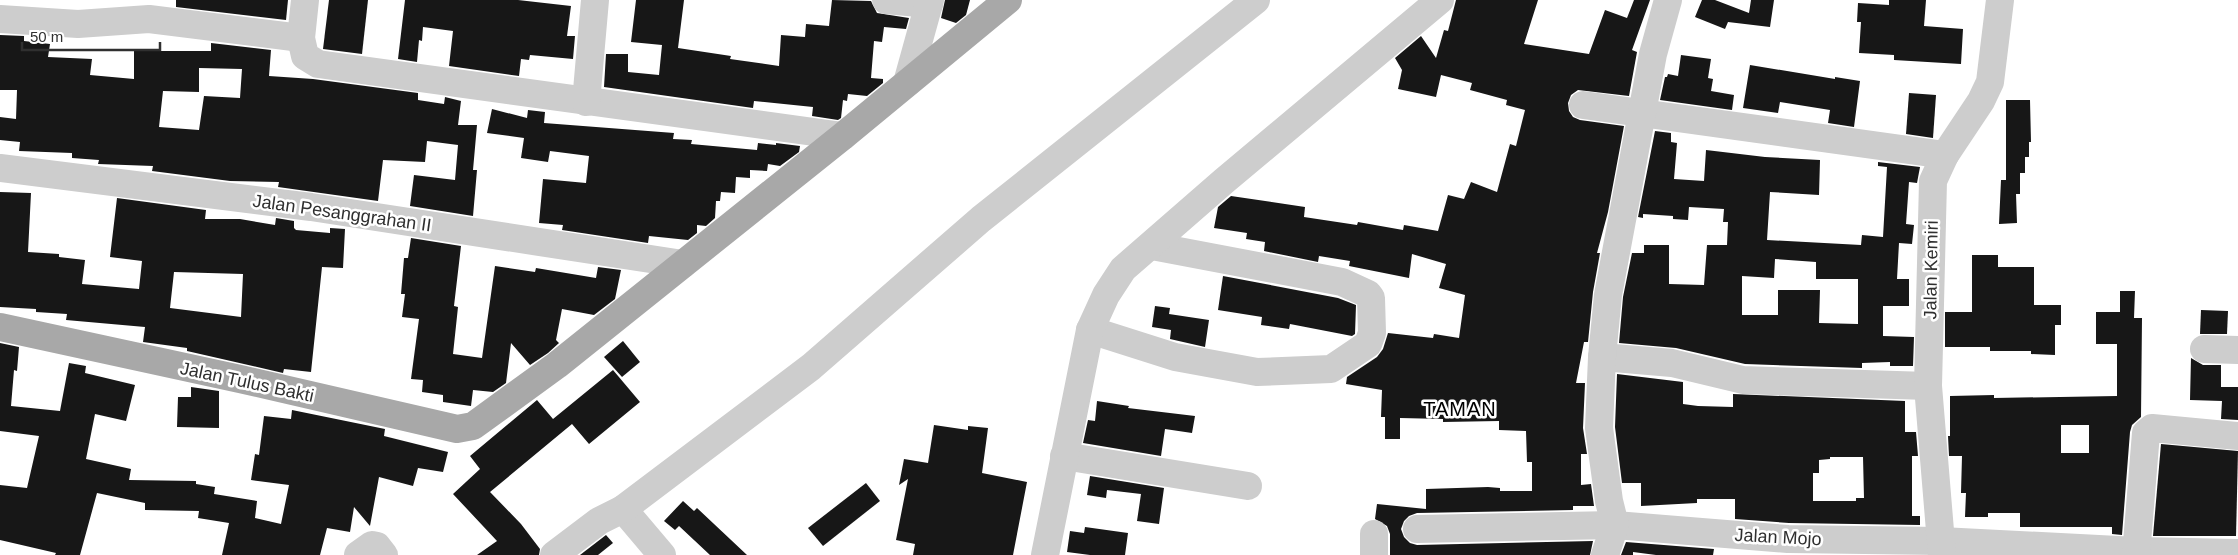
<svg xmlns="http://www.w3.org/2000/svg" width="2238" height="555" font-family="Helvetica,sans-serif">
  <rect width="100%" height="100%" fill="#fff"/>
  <g fill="#171717" fill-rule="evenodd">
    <path d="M176 0H288L286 20 176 7Z"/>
    <path d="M329 0H368L362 54 323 49Z"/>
    <path d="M405 0H518L571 6 567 36H575L573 59 530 55 529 60 521 59 519 76 449 66 453 31 423 27 422 41 419 40 417 62 398 59Z"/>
    <path d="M636 0H684L678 48 731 56 730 59 779 66 781 35 805 37 806 24 829 26 832 0 871 1 877 13 909 18 906 29 884 27 882 42 874 41 871 78 883 79V83L867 96 848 94 847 101 843 100 841 118 838 120 812 116 813 107 754 101 753 108 604 87 606 54H628V72L659 75 662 45 631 42Z"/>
    <path d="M945 0H970L966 15 956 23 941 18Z"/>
    <path d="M1456 0H1538L1524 44 1589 54 1605 10 1627 18 1634 0H1650L1632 50 1637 52 1629 96 1578 90 1571 95 1568 103 1569 111 1573 117 1580 120 1624 126 1608 212 1597 253H1600L1593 292 1588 342H1584L1576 383H1585L1583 428 1587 454H1581V485L1591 484 1594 506H1573V510L1417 513 1409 516 1404 521 1401 529 1404 537 1410 543 1417 545 1593 541 1590 555H1390V534L1387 526 1375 519 1377 504 1426 509V489L1488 487 1500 488V491H1532V462H1527L1526 431 1499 430V421L1443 422V419L1400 418V439H1385V417H1381L1382 390 1346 384 1347 377 1377 357 1383 349 1388 333 1433 338 1434 334 1459 338 1465 295 1439 288 1446 264 1412 254 1409 278 1349 266 1350 261 1319 256 1318 262 1264 251 1265 242 1246 239 1247 233 1214 228 1218 207 1231 196 1305 207 1304 217 1357 225 1358 222 1403 230 1404 225 1438 231 1448 195 1464 199 1471 182 1497 192 1510 144 1516 146 1525 110 1506 105 1507 100 1470 90 1472 83 1441 75 1436 97 1398 89 1402 70 1395 58 1421 36 1436 58 1444 30 1448 31Z"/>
    <path d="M1702 0H1715L1749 13 1751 0H1774L1770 27 1728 22 1725 29 1695 17Z"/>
    <path d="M1889 0H1926L1924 26 1963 29 1961 64 1894 60V55L1859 53 1861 22H1857L1858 3 1889 5Z"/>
    <path d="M0 35 24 36V41L50 44 48 57 92 59 90 75 134 79V51H211V43L271 50 269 76 313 79 418 93V100L444 104 445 97 461 101 458 125H477L473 170H477L473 216 410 206 414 175 455 180 458 145 427 141 425 162 383 160 378 201 278 187 279 182 230 181 152 171 153 166 98 164 99 160 72 158V153L19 151 20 142 0 140V117L16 119 17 90H0ZM199 68 242 69 240 98 204 96 199 130 159 127 163 91 199 92Z"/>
    <path d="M1681 55 1711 59 1708 78 1713 79 1711 91 1734 95 1732 110 1660 100 1665 77H1667L1668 74 1678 76Z"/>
    <path d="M1750 65 1835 79V77L1860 81 1854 127 1828 123 1830 110 1780 102 1778 113 1743 108Z"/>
    <path d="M1909 93 1936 95 1933 138 1906 134Z"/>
    <path d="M2006 100H2030L2031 142H2029V157H2025V173H2020V194H2016L2017 223 1999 224 2001 180H2006Z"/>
    <path d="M492 109 527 118 528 110 545 112 544 123 674 133 673 139 692 140 691 144 757 150 758 143 776 145V143L800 146 799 152 780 166 768 164 767 171 750 170V178L736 177 735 193 721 192 720 201H716L715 218 706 226 697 225V233L688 240 649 236 648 243 562 230 563 225 539 223 543 179 586 183 589 156 550 151 548 162 521 158 524 138 487 133Z"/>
    <path d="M1655 131 1671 133V142L1677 143 1674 179 1704 181 1706 150 1765 157 1820 160 1819 195 1770 192 1767 240 1861 245 1862 235 1883 237 1887 167 1878 166V162L1920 167 1917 183 1909 182 1906 224 1914 225 1912 244 1899 243 1897 279H1909V306H1883V336L1914 337 1913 366H1890V362L1862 363V368L1745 364 1676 348 1619 343 1623 297 1632 253H1644V245H1669V284L1704 285 1707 245H1727L1728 222H1723L1724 209 1689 207 1688 220 1673 219V216L1643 214V218L1638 217ZM1775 259 1816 262V279H1858V324L1819 323 1820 290H1778V315H1742V276L1774 278Z"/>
    <path d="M0 192 31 193 28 252 59 254V257L85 260 82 284 139 289 142 261 110 257 117 198 206 210 205 219H240L275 225 276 218 294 221V228L296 230 330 233V228L345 229 343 268 322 267 311 372 284 369 283 373 187 351V348L143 342 145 327 66 320 67 314 36 312V309L0 307ZM174 272 243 274 241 317 170 308Z"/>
    <path d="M411 238 461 246 454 306 458 307 453 354 482 358 495 266 535 272 536 268 596 278 598 267 621 270 615 299 594 315 562 309 556 340 559 343 548 353 530 365 511 343 506 383 493 392 473 390 471 406 443 402V395L422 392 423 380 411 379 419 319 402 317 405 294H401L404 258H408Z"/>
    <path d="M1972 255H1998V267H2034V305H2061V325H2055V355L2031 354V351H1990V347H1945V312H1972Z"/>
    <path d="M1223 276 1338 298 1356 305 1355 334 1352 336 1290 324 1289 329 1261 325 1262 317 1218 310Z"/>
    <path d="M2120 291H2135L2134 318H2142L2141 417 2132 425 2130 432 2122 535 2112 534V527H2020V513H1988V517H1965L1966 493H1961L1962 456H1949L1948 436H1950V396L1994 395V398L2117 396V344H2096V312H2120ZM2061 425H2089V453H2061Z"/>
    <path d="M1155 306 1170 308 1169 314 1209 320 1205 347 1170 339 1171 330 1152 327Z"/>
    <path d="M2201 310 2228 311 2227 334H2200Z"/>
    <path d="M623 341 640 362 622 377 604 357Z"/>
    <path d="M0 343 19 347 17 371 14 370 11 406 60 411 69 363 86 366 85 373 135 385 126 421 95 414 86 459 131 469 129 480 196 481V484L215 487 214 494 257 501 255 518 281 524 289 485 251 480 255 454 259 455 264 416 291 419 292 410 385 429 384 436 448 452 443 472 418 468 413 486 379 477 370 526 354 507 350 532 327 528 320 555H222L229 523 198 518 199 511 145 510V503L97 493 80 555H55L56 553 0 540V485L27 488 39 436 0 431Z"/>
    <path d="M2191 358 2203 365H2221V387H2238V420L2221 419 2222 401 2190 400Z"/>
    <path d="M613 370 640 402 589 444 572 424 490 492 521 524 540 549 539 555H477L497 541 453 494 480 469 470 456 537 400 553 419Z"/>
    <path d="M1617 374 1683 382V404L1698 406 1733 407V394L1905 401V432H1916L1918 456H1912V516H1920V525L1789 523 1735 519V499H1697V503L1641 506V483H1622L1615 427ZM1830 457H1863L1864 498H1856V501H1813V473H1819V460L1830 459Z"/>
    <path d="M191 387 219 391V428L177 427 178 397H191Z"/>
    <path d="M1097 401 1129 406 1128 408 1195 416 1192 433 1165 429 1161 456 1083 443 1088 420 1095 421Z"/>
    <path d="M934 425 968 430V426L988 428 982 473 1027 482 1013 555H913L915 544 896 540 908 479 899 485 904 459 928 463Z"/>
    <path d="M2161 444 2238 451 2236 536H2153Z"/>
    <path d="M1090 476 1164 488 1159 524 1137 521 1141 494 1107 490 1106 498 1087 495Z"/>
    <path d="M866 483 880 501 823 546 808 528Z"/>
    <path d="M683 501 694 511 697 508 747 555H710L679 526 675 530 664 521Z"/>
    <path d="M1085 527 1128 533 1125 555H1090L1067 552 1070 531 1084 533Z"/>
    <path d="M606 535 613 543 598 555H580Z"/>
    <path d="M1626 542 1714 549 1713 555H1656L1633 552V555H1621Z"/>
  </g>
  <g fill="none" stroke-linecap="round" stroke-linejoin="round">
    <g stroke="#cdcdcd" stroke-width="28">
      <path d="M305 0 301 38 305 56 318 64 843 136"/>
      <path d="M886 0 929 4"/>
      <path d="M0 19 78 24 149 19 301 38"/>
      <path d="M907 83 930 0"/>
      <path d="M586 102 595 0"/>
      <path d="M1583 105 1945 155"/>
      <path d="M0 168 311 207 683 264"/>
      <path d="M1090 330 1175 357 1257 372 1331 369 1368 344 1372 333 1371 298 1368 294 1342 282 1152 246"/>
      <path d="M2204 349 2238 350"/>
      <path d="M1602 357 1672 363 1743 380 1928 386"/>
      <path d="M1064 456 1248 486"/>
      <path d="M623 509 662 555"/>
      <path d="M1417 529 1615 525 1788 539 1941 541 2137 551 2238 553"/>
      <path d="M1374 534V555"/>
      <path d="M358 555 372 545 377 546 384 555"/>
      <path d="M554 555 599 521 623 509 811 367 981 219 1256 0"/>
      <path d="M1045 555 1090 330 1106 295 1123 269 1224 181 1440 0"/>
      <path d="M1605 555 1615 525 1609 501 1599 428 1602 357 1608 295 1653 54 1668 0"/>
      <path d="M1942 555 1928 386 1933 181 1945 155 1981 101 1990 82 2000 0"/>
      <path d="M2136 555 2146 433 2152 428 2238 436"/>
    </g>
    <path stroke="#a8a8a8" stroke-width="28" d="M0 327 240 379 457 429 473 426 557 365 843 136 1008 0"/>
  </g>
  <g text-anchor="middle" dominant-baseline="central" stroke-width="5" stroke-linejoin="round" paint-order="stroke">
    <g font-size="18" fill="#303030" stroke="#fff">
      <text transform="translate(342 213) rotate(8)">Jalan Pesanggrahan II</text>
      <text transform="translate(1931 270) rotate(-89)">Jalan Kemiri</text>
      <text transform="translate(247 382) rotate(12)">Jalan Tulus Bakti</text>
      <text transform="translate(1778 537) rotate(3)">Jalan Mojo</text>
    </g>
    <g font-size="20" letter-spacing="1" fill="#000" stroke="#fff">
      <text x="1460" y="409">TAMAN</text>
    </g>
  </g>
  <path d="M22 42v8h138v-8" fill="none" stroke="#303030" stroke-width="2.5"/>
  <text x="30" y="42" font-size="15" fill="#303030" stroke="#ffffff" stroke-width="4" paint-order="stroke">50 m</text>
</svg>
